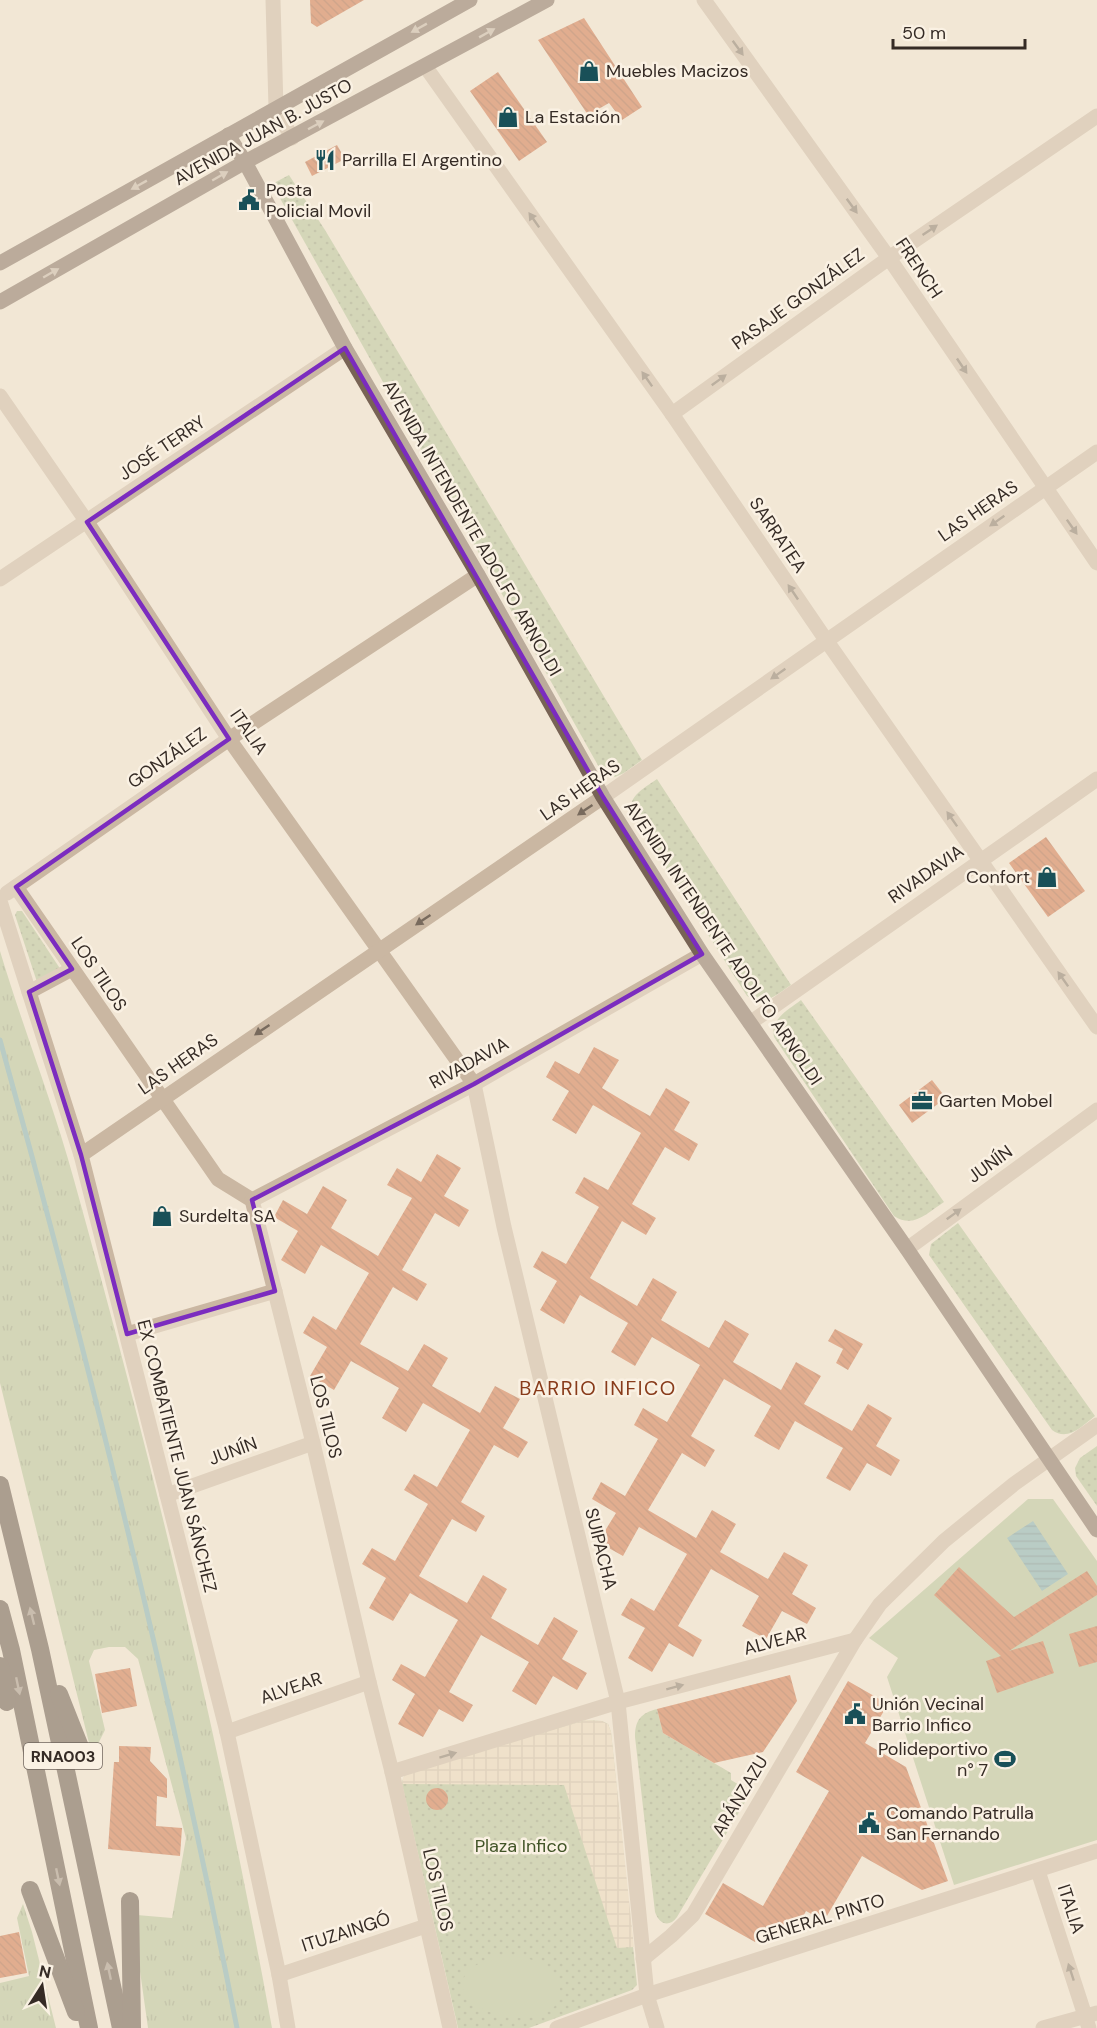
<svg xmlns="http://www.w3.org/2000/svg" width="1097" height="2028" font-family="'DM Sans',sans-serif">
  <defs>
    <pattern id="grass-tufts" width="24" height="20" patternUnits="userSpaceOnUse" patternTransform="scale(1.5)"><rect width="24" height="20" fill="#b0c296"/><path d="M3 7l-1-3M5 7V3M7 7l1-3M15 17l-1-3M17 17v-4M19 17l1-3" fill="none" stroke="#909e7a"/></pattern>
    <pattern id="park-dots" width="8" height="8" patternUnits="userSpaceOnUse" patternTransform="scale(1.5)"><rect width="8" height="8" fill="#b0c296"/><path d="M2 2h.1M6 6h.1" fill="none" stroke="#909e7a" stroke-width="1.8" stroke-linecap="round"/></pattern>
    <pattern id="plaza-grid" width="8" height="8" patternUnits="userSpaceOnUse" patternTransform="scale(1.5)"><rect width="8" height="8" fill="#ebdabc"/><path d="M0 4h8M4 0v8" fill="none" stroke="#cabba1"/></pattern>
    <pattern id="water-rules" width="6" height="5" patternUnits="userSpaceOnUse" patternTransform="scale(1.5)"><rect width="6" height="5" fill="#74aab1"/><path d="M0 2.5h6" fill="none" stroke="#608b90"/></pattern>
    <pattern id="building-back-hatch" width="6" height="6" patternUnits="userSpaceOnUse" patternTransform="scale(1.5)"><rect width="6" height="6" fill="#cd673a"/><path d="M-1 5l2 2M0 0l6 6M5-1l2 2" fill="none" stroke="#a75531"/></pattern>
  </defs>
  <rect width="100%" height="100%" fill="#f2e7d6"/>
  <g fill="url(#grass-tufts)">
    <path d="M0 951C23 1028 53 1103 74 1180 152 1459 220 1742 272 2028H148L137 1950V1915L172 1918 186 1838 138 1659 125 1647H109L94 1650 89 1661 105 1730 95 1750 90 1747 0 1383Z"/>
    <path d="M23 1904 32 1932 56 2028H0V1983L29 1976 17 1918Z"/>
  </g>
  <g fill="url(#park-dots)">
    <path d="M289 175 325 230 642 760 624 773 615 777 607 774 600 769 272 184Z"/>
    <path d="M657 779 791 985C776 995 765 1007 747 996L631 813C628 795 645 788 657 779Z"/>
    <path d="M17 911H22L61 970 37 982 15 915Z"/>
    <path d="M801 1000 944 1202C927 1213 913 1229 894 1216L774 1037C770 1019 788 1010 801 1000Z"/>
    <path d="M958 1223 1095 1416C1082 1426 1068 1442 1052 1430L929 1255 931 1244Z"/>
    <path d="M1097 1446V1506L1076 1476 1075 1468 1080 1458Z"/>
    <path d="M657 1709 663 1733 731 1773V1780L751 1792 677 1917C669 1928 659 1924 655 1912L635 1737C635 1720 641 1713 657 1709Z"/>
    <path d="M586 1720 602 1721 608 1724 611 1732 637 1985 632 1990 529 2028H458L402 1784C403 1776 406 1773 414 1770Z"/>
  </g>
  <g fill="#b0c296">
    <path d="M1028 1499H1053L1097 1561V1840L954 1885 887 1677 898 1658 869 1638Z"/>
    <path d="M498 1956C512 1957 526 1956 539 1963 564 1978 571 2006 537 2016 486 2028 421 1979 498 1956Z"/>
  </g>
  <path fill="url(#plaza-grid)" d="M586 1720 602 1721 608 1724 611 1732 634 1947 617 1948 564 1785 402 1784 403 1778 407 1773 414 1770Z"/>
  <path fill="url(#water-rules)" d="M1033 1521 1068 1574 1042 1591 1007 1538Z"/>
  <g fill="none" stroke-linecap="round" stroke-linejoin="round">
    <path stroke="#74aab1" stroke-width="5" d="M0 1040C91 1366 171 1695 237 2028"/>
  </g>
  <g fill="url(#building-back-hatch)">
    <path d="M310 0H364L317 27 311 23Z"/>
    <path d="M584 18 642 107 622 120 609 103 588 115 538 40Z"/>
    <path d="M498 72 547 142 519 161 470 91Z"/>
    <path d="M337 145 345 159 312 176 305 162Z"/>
    <path d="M1046 837 1085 891 1048 917 1009 863Z"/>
    <path d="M594 1047 619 1060 602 1088 627 1103 650 1116 666 1088 690 1102 674 1130 698 1144 689 1161 665 1147 632 1204 656 1218 646 1235 622 1221 590 1278 637 1306 653 1278 677 1292 661 1320 709 1348 725 1320 749 1334 733 1362 781 1390 796 1362 821 1376 804 1404 852 1431 868 1404 892 1418 876 1446 900 1460 891 1476 867 1463 850 1491 826 1478 843 1448 795 1421 779 1450 754 1436 771 1406 724 1379 691 1436 715 1450 705 1467 682 1453 648 1510 696 1538 712 1510 736 1524 720 1552 768 1579 784 1552 808 1565 792 1594 816 1608 807 1624 782 1611 766 1639 742 1626 759 1596 711 1569 678 1626 702 1640 693 1657 669 1643 652 1672 628 1658 645 1628 621 1615 631 1598 654 1611 687 1554 639 1527 623 1556 598 1542 616 1513 592 1499 601 1482 625 1496 658 1439 634 1425 643 1408 667 1422 700 1365 652 1337 635 1366 611 1352 628 1323 580 1295 564 1324 540 1310 557 1281 533 1267 542 1251 566 1264 599 1207 575 1193 584 1177 608 1190 641 1133 593 1105 576 1134 552 1120 569 1091 546 1077 555 1061 579 1074Z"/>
    <path d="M932 1080 946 1098 912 1123 899 1105Z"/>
    <path d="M437 1154 461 1168 444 1196 469 1210 459 1227 435 1213 402 1270 427 1284 417 1301 393 1287 360 1344 408 1371 424 1344 448 1358 432 1386 480 1413 495 1386 520 1399 503 1428 528 1442 518 1458 494 1445 461 1502 485 1516 476 1532 452 1519 419 1576 467 1603 483 1575 507 1589 491 1618 538 1645 554 1617 578 1631 562 1659 587 1673 577 1690 553 1676 536 1705 512 1691 529 1662 481 1635 449 1692 473 1705 463 1722 439 1709 423 1737 398 1724 415 1694 392 1680 401 1664 425 1677 458 1620 410 1593 393 1621 369 1608 386 1578 362 1564 372 1548 395 1561 428 1504 404 1490 414 1474 437 1487 470 1430 423 1403 406 1432 382 1418 399 1388 351 1361 334 1390 310 1376 327 1347 303 1333 313 1316 336 1330 369 1273 321 1245 305 1274 281 1260 298 1231 274 1217 283 1200 307 1214 323 1186 347 1200 331 1228 378 1256 412 1198 387 1185 397 1168 421 1182Z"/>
    <path d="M835 1329 863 1344 848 1370 836 1363 843 1349 828 1341Z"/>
    <path d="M959 1567 1014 1617 1087 1571 1097 1586V1595L1009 1651 1043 1641 1054 1673 997 1693 986 1661 1001 1656 934 1595Z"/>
    <path d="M1097 1626V1662L1079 1667 1069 1634Z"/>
    <path d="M130 1668 137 1706 102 1713 95 1674Z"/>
    <path d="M790 1675 797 1701 763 1752 714 1763 663 1733 657 1709Z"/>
    <path d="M848 1681 888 1704 865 1743 906 1767 948 1881 922 1890 862 1856 824 1921 806 1911 797 1928 786 1922 778 1935 764 1927 755 1942 705 1914 723 1883 763 1906 829 1791 796 1772Z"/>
    <path d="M119 1746 151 1747 150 1761 167 1779V1798L157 1796 156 1826 182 1828 180 1856 108 1849 114 1762H119Z"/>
    <circle cx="437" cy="1799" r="11"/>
    <path d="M19 1932 27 1973 0 1978V1936Z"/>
  </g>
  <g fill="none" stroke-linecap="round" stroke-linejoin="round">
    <g stroke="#cab7a2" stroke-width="15">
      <path d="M273 0 276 108 292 138"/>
      <path d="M704 0 889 258 1097 563"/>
      <path d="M425 66 672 414 826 640 1097 1027"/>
      <path d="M0 396 87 522 229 739 474 1084 504 1227 618 1702 647 1995 657 2028"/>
      <path d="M672 414 889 258 1097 116"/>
      <path d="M0 579 345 348"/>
      <path d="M16 887 218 1179 252 1200 313 1443 369 1682 392 1772 450 2028"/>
      <path d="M7 893 229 739 478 575"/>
      <path d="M0 901 81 1155 227 1732 279 1975 288 2028"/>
      <path d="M29 992 72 969"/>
      <path d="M750 1023 1097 779"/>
      <path d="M81 1155 603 797 1097 452"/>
      <path d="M252 1200 474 1084 702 954"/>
      <path d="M907 1249 1097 1110"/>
      <path d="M127 1334 275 1291"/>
      <path d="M167 1495 313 1443"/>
      <path d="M227 1732 369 1682"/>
      <path d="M392 1772 618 1702 855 1640"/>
      <path d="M1038 1871 1089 2028"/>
      <path d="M643 1959 671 1936 693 1915 855 1640 880 1604 944 1541 1014 1484 1097 1425"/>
      <path d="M279 1975 426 1926"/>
      <path d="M557 2028 647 1995 1097 1851"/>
      <path d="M1043 2028 1097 2013"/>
    </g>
    <g stroke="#786355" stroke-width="15">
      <path d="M228 135 245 162 345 348 478 575 603 797 702 954 907 1249 1097 1530"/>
      <path d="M0 263 470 0"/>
      <path d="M0 302 245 162 547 0"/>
    </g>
    <g stroke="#56453b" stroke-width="18">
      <path d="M0 1485 40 1649 121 2028"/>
      <path d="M0 1609 11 1650 89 2028"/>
      <path d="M0 1666 7 1702"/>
      <path d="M59 1694 84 1757"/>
      <path d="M30 1890 76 2012"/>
      <path d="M130 1901 132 2028"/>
    </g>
  </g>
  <defs><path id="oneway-solid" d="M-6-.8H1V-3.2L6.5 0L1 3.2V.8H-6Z" transform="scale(1.5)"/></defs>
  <g fill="#c0b1a3">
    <use href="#oneway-solid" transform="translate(419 28) rotate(151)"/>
    <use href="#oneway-solid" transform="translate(487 33) rotate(-29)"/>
    <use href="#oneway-solid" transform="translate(316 125) rotate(-28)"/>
    <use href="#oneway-solid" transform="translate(220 176) rotate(-30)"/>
    <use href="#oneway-solid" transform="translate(139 185) rotate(151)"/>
    <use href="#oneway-solid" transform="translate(51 273) rotate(-30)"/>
  </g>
  <g fill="#786a5d">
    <use href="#oneway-solid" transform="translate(738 48) rotate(54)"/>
    <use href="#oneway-solid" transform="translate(852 206) rotate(54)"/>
    <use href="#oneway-solid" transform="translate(534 220) rotate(-125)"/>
    <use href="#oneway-solid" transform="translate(930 230) rotate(-34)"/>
    <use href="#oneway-solid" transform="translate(962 366) rotate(56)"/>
    <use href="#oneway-solid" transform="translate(647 379) rotate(-125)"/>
    <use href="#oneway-solid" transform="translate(719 380) rotate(-36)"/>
    <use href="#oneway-solid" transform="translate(997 521) rotate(145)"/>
    <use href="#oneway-solid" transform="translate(1072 527) rotate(55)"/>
    <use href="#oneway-solid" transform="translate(793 592) rotate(-124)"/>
    <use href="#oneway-solid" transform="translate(778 674) rotate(145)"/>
    <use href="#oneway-solid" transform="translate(585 810) rotate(146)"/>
    <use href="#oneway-solid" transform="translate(952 819) rotate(-125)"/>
    <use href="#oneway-solid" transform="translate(423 920) rotate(146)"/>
    <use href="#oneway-solid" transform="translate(1063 979) rotate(-125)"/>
    <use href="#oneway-solid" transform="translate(262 1030) rotate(146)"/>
    <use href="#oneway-solid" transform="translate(954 1214) rotate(-36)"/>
    <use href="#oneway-solid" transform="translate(675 1687) rotate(-15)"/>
    <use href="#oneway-solid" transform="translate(448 1755) rotate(-17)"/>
    <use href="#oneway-solid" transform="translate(1071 1972) rotate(-108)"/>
  </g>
  <g fill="#988a7e">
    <use href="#oneway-solid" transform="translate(32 1616) rotate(-104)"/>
    <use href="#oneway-solid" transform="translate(18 1686) rotate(78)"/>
    <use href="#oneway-solid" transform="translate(58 1877) rotate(78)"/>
    <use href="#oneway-solid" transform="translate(109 1971) rotate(-102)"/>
  </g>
  <path d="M0 0H1097V2028H0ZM345 348 603 797 702 954 474 1084 252 1200 275 1291 127 1334 81 1155 29 992 72 969 16 887 229 739 87 522Z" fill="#f2e7d6" fill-opacity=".55" fill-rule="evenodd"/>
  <path fill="none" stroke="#7b2cbf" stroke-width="4.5" stroke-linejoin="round" d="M345 348 603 797 702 954 474 1084 252 1200 275 1291 127 1334 81 1155 29 992 72 969 16 887 229 739 87 522Z"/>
  <defs>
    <symbol id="shop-bare" viewBox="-9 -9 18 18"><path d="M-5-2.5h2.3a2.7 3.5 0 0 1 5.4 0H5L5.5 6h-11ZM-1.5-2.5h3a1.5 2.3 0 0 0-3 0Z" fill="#195058" stroke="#faf1e3" stroke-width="2.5" paint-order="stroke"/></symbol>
    <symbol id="restaurant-bare" viewBox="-9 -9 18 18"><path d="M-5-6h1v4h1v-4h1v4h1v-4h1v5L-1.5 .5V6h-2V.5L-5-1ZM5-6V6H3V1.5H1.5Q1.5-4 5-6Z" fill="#195058" stroke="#faf1e3" stroke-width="2.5" paint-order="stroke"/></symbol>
    <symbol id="civic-bare" viewBox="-9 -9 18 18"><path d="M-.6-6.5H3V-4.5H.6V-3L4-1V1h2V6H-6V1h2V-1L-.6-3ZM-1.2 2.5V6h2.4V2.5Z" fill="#195058" stroke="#faf1e3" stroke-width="2.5" paint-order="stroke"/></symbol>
    <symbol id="office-bare" viewBox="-9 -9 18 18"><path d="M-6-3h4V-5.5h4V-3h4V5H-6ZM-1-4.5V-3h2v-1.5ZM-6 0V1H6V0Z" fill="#195058" stroke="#faf1e3" stroke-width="2.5" paint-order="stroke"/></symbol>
    <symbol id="stadium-bare" viewBox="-9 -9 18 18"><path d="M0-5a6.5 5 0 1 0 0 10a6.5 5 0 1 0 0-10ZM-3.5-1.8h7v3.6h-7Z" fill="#195058" stroke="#faf1e3" stroke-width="2.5" paint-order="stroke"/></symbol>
  </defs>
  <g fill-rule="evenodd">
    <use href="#shop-bare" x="574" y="56" width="30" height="30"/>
    <use href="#shop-bare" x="493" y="102" width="30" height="30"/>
    <use href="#restaurant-bare" x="310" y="145" width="30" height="30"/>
    <use href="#civic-bare" x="234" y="185" width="30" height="30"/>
    <use href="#shop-bare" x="1032" y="862" width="30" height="30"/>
    <use href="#office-bare" x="907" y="1086" width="30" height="30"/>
    <use href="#shop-bare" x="147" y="1201" width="30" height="30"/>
    <use href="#civic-bare" x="840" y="1699" width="30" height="30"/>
    <use href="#stadium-bare" x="990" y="1744" width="30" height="30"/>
    <use href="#civic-bare" x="854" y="1808" width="30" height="30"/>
  </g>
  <g text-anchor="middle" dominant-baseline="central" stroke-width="5" stroke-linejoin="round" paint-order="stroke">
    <rect fill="#faf1e3" stroke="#70665e" stroke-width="1.5" x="24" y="1743" width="78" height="26" rx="4.5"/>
    <g font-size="16" font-weight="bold" fill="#352b25">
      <text x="63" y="1756">RNA003</text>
    </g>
    <g font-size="18" fill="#352b25" stroke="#faf1e3" text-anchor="start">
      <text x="606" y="71">Muebles Macizos</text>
      <text x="525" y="117">La Estación</text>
      <text x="342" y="160">Parrilla El Argentino</text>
      <text x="266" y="190">Posta<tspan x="266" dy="21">Policial Movil</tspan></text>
      <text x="1030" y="877" text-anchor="end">Confort</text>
      <text x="939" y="1101">Garten Mobel</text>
      <text x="179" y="1216">Surdelta SA</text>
      <text x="872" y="1704">Unión Vecinal<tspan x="872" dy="21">Barrio Infico</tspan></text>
      <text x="988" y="1749" text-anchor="end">Polideportivo<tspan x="988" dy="21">n° 7</tspan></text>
      <text x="886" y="1813">Comando Patrulla<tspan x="886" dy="21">San Fernando</tspan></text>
    </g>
    <g font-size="18" fill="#352b25" stroke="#faf1e3">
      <text transform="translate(263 132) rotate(-29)">AVENIDA JUAN B. JUSTO</text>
      <text transform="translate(919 268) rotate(56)">FRENCH</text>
      <text transform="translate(798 299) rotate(-36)">PASAJE GONZÁLEZ</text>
      <text transform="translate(162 448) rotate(-34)">JOSÉ TERRY</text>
      <text transform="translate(978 511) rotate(-35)">LAS HERAS</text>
      <text transform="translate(472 528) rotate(60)">AVENIDA INTENDENTE ADOLFO ARNOLDI</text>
      <text transform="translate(778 535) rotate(56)">SARRATEA</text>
      <text transform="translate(249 732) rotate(55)">ITALIA</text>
      <text transform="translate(167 758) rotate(-35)">GONZÁLEZ</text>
      <text transform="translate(580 790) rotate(-35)">LAS HERAS</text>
      <text transform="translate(926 874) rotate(-35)">RIVADAVIA</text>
      <text transform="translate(723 943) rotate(56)">AVENIDA INTENDENTE ADOLFO ARNOLDI</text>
      <text transform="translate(99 974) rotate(56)">LOS TILOS</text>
      <text transform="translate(469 1063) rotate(-29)">RIVADAVIA</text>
      <text transform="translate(178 1064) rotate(-35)">LAS HERAS</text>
      <text transform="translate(990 1164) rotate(-36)">JUNÍN</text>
      <text transform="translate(326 1417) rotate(76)">LOS TILOS</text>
      <text transform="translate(233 1451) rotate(-20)">JUNÍN</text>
      <text transform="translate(177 1456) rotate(76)">EX COMBATIENTE JUAN SÁNCHEZ</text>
      <text transform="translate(601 1549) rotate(76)">SUIPACHA</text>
      <text transform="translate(775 1641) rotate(-15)">ALVEAR</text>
      <text transform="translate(291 1688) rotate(-19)">ALVEAR</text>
      <text transform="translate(740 1796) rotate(-59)">ARÁNZAZU</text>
      <text transform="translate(438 1890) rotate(77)">LOS TILOS</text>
      <text transform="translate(1071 1909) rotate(72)">ITALIA</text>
      <text transform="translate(820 1919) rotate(-17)">GENERAL PINTO</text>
      <text transform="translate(346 1932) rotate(-18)">ITUZAINGÓ</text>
    </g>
    <g font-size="18" fill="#415427" stroke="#faf1e3">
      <text x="521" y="1846">Plaza Infico</text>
    </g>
    <g font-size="20" letter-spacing="1.5" fill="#883b1a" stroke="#faf1e3">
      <text x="598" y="1388">BARRIO INFICO</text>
    </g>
  </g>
  <g transform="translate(42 1986) rotate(12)" stroke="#faf1e3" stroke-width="4.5" paint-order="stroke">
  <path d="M0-4.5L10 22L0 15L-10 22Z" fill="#352b25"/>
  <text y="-9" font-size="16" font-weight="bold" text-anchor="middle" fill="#352b25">N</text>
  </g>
  <path d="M893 39v9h132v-9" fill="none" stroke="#352b25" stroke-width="3"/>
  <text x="902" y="39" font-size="18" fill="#352b25" stroke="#faf1e3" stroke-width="4.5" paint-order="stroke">50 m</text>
</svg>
